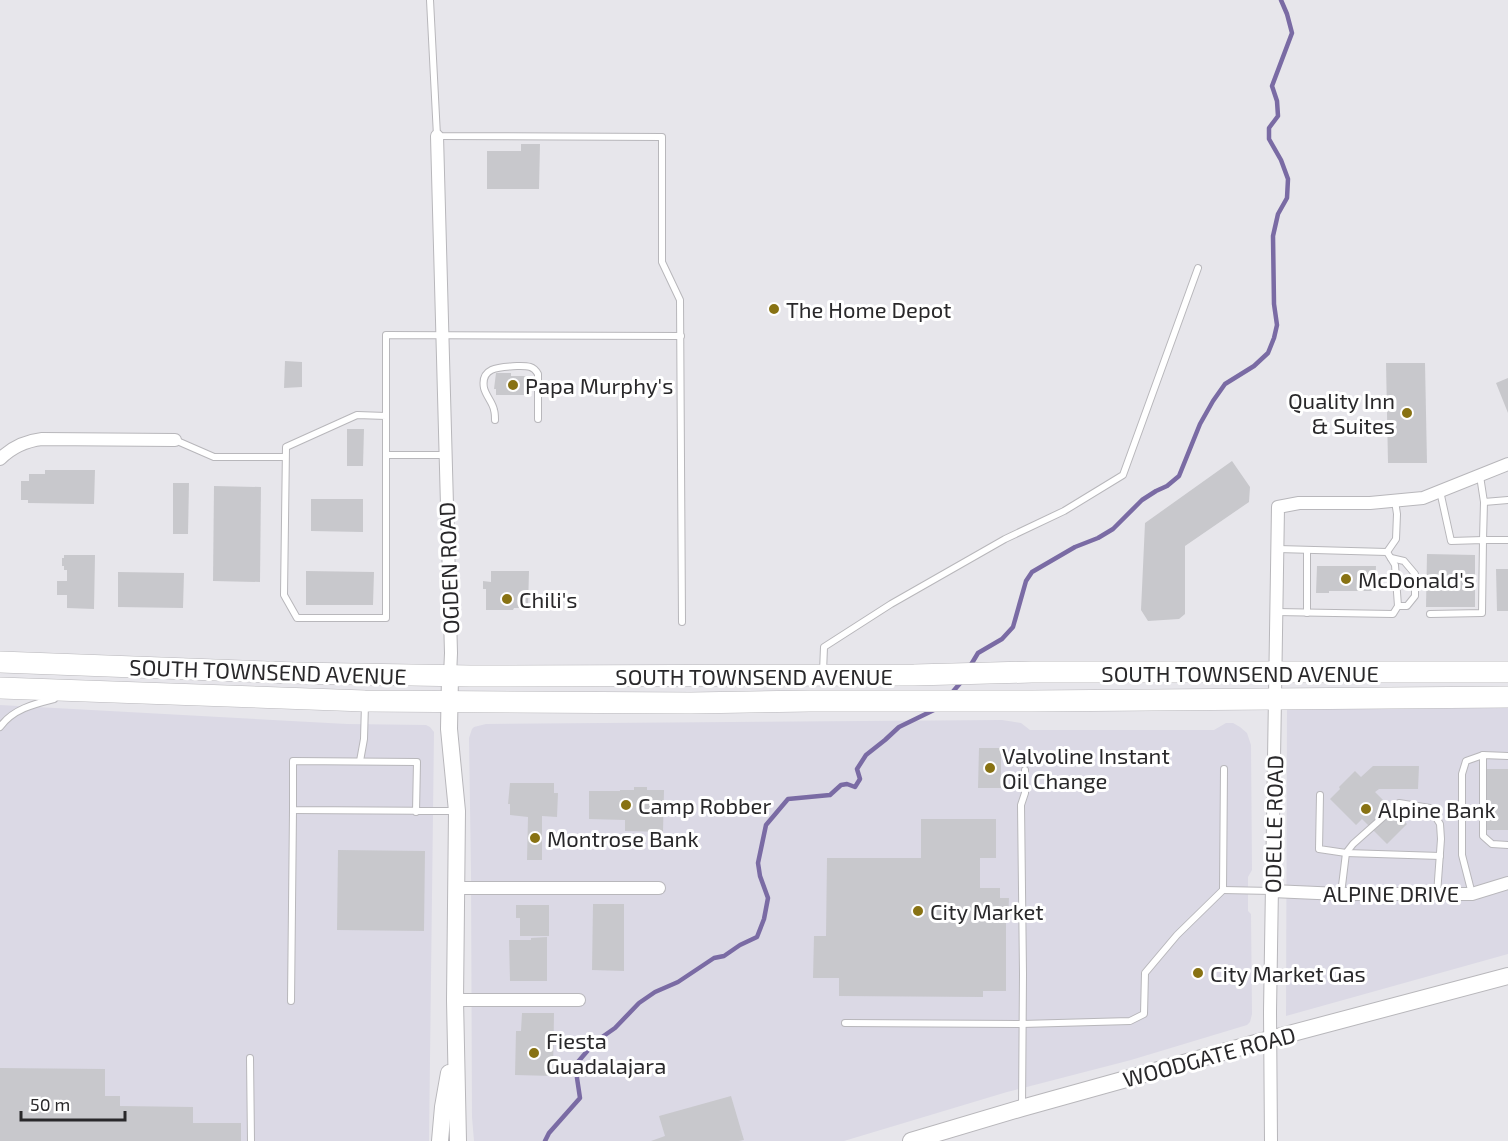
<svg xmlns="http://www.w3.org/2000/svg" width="1508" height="1141" font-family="'Exo 2',sans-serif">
  <rect width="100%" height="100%" fill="#e7e6eb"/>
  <g fill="#dbd9e5">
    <path d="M0 705 347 724 426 725 430 727 434 732 429 1141H0Z"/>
    <path d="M1508 708V954L1286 1016 1287 709Z"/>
    <path d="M1002 720 1021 723 1030 730H1214L1226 723H1233L1240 727 1247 733 1251 745 1252 870 1248 877V911L1251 914 1252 1014 1250 1022 1247 1025 1131 1060 1007 1092 844 1141H474L472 1117 471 872 469 738 472 729 474 727 486 724Z"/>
  </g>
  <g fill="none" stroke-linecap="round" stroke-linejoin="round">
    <g stroke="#7a6ba4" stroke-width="4.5">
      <path d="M969 668 978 653 1002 639 1013 627 1026 581 1032 572 1075 547 1098 538 1113 529 1142 500 1156 491 1167 486 1179 476 1200 424 1213 401 1225 384 1254 366 1268 353 1274 338 1277 325 1274 304 1273 236 1278 214 1287 198 1288 179 1281 160 1269 139V128L1278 116 1277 101 1272 86 1292 33 1287 14 1281 0"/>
      <path d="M950 695 962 681"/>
      <path d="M545 1141 549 1133 580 1098 577 1078V1063L595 1042 615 1028 639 1003 655 992 678 982 714 958 724 956 740 945 757 937 764 919 768 898 760 876 758 863 766 825 788 799 830 795 841 785 847 784 855 787 860 779 857 769 866 755 885 740 899 727 936 709"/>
    </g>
  </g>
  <g fill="#c8c8cc">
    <path d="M521 144H540L539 189H487V151H521Z"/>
    <path d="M285 361 302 362V387L284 388Z"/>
    <path d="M1386 363H1425L1427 463H1388Z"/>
    <path d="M496 373H511V376H532V395H496V389H494Z"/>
    <path d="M1508 378V413L1496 383Z"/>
    <path d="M347 429H364L363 466H347Z"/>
    <path d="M1232 461 1250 487 1249 502 1185 546V614L1179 619 1148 621 1141 610 1145 523Z"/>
    <path d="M45 470H95L94 504 28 503V500H21V481H29V474H45Z"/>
    <path d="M173 483H189L188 534H173Z"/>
    <path d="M214 486 261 487 260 582 213 581Z"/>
    <path d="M311 499H363V532L311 531Z"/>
    <path d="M1427 554 1475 555V607H1426Z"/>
    <path d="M64 555H95L94 609 67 608V595H57V581H67V570H64V566H62V558H64Z"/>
    <path d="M1317 566H1376L1375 591H1329V593H1316Z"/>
    <path d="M1496 569H1508V611H1497Z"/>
    <path d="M306 571 374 572 373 605H306Z"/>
    <path d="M491 571H529L528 608H514L513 610H486V589H483V581L491 582Z"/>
    <path d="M118 572 184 573 183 608 118 607Z"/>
    <path d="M979 748H1001V788H978Z"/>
    <path d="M1373 766H1419L1418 789H1379L1375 792 1407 824 1387 844 1362 819 1356 825 1330 799 1340 789 1339 787 1355 771 1361 777Z"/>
    <path d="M1484 769H1508V830H1483Z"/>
    <path d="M510 783H554V793H558L557 817 542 816V860H527L528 817 510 815V804H508Z"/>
    <path d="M634 787H647V790H664L663 832 625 831V820L589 819V791H620V790H634Z"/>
    <path d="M921 819H996V858H980V888H1000V898H1009L1008 923H1006V991H983V997L839 996V978H813L814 936H826L827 858H921Z"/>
    <path d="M338 850 425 851 424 931 337 930Z"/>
    <path d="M593 904H624V971L592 970Z"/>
    <path d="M516 905H549V936H520V918H516Z"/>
    <path d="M547 937V981H510L509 940H531V938Z"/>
    <path d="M522 1013H554L553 1076 515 1075 516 1031H521Z"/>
    <path d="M0 1068 105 1069V1096H120V1106L193 1107V1123H241V1141H0Z"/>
    <path d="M731 1096 744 1140 739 1141H651L665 1136 659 1116Z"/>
  </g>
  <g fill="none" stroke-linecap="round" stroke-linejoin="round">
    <defs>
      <g id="service">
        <path d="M430 0 437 136 662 137V262L680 300 682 622"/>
        <path d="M386 416 357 415 286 447 284 595 297 618H386C386 524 386 429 386 335L681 336"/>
        <path d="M495 420C495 416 495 413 494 410 493 403 486 396 484 388 480 366 502 367 517 366 526 366 533 365 538 374V419"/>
        <path d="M175 440 214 457H285"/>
        <path d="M386 455H445"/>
        <path d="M1480 476 1484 502 1508 500"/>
        <path d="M1484 502 1483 540H1508"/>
        <path d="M1387 552 1396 539 1397 514 1395 501"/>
        <path d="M1391 558 1404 561 1415 574V596L1407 606H1398"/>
        <path d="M1276 612 1393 614 1398 606 1395 565 1387 552 1278 549"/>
        <path d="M1307 613V550"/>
        <path d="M1430 614 1482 613 1483 540 1451 541 1440 491"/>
        <path d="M823 672 824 647 891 604 1005 539 1064 511 1123 475 1198 268"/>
        <path d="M0 727C13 709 34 704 54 699"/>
        <path d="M1483 755V836L1492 844 1508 845"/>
        <path d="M360 761 364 739 365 704"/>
        <path d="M1320 795 1319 849 1346 853 1440 856"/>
        <path d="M416 812 417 762 293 761V810L456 811"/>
        <path d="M1223 890 1272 891"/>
        <path d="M1341 894 1346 853 1353 844 1399 803 1430 808 1440 824 1441 839 1437 894"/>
        <path d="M1472 894 1462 855V774L1466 761 1483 755 1508 756"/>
        <path d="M291 1001 293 810"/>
        <path d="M845 1023 1022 1024 1130 1021 1144 1014 1145 973 1177 935 1223 890 1224 769"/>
        <path d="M250 1058 251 1141"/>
        <path d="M1022 1107 1023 974 1021 805 1025 793V770"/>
      </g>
      <g id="minor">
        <path d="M437 136 451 653 450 676"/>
        <path d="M0 459C12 447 25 441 42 439L175 440"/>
        <path d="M456 888H659"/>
        <path d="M1272 891 1340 894H1472L1508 883"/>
        <path d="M455 1000H579"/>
        <path d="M1271 1141 1270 1012 1278 507 1299 503H1370L1423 498 1508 464"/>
      </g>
      <g id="tertiary">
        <path d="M450 676 449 729 457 811 455 1000 458 1141"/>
        <path d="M440 1141 443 1107 449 1073"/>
        <path d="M911 1141 1022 1108 1270 1039 1508 976"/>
      </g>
      <g id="trunk">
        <path d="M0 662 294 673 470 676 914 675 1032 672H1508"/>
        <path d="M0 688 365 701 691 703 810 701H1032L1508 697"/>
      </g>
    </defs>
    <use href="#service" stroke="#b8b7bb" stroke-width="8"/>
    <use href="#minor" stroke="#b8b7bb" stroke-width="14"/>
    <use href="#tertiary" stroke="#b8b7bb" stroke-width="18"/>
    <use href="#trunk" stroke="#b8b7bb" stroke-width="22"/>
    <use href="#service" stroke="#fff" stroke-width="6"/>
    <use href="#minor" stroke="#fff" stroke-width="12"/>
    <use href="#tertiary" stroke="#fff" stroke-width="16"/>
    <use href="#trunk" stroke="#fff" stroke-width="21"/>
  </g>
  <g fill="#887213" stroke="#fff" stroke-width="2">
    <circle cx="774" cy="309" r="6"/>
    <circle cx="513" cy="385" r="6"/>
    <circle cx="1407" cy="413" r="6"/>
    <circle cx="1346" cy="579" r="6"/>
    <circle cx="507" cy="599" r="6"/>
    <circle cx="990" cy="768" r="6"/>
    <circle cx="626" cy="805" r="6"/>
    <circle cx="1366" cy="809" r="6"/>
    <circle cx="535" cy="838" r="6"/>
    <circle cx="918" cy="911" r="6"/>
    <circle cx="1198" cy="973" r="6"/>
    <circle cx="534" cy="1053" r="6"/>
  </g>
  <g text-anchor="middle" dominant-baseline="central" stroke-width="6" stroke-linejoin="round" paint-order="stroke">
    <g font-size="22" fill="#29282a" stroke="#fff" text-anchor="start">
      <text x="786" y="309">The Home Depot</text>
      <text x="525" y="385">Papa Murphy's</text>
      <text x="1395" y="400" text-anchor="end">Quality Inn<tspan x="1395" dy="25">&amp; Suites</tspan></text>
      <text x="1358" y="579">McDonald's</text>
      <text x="519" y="599">Chili's</text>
      <text x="1002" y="755">Valvoline Instant<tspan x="1002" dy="25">Oil Change</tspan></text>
      <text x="638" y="805">Camp Robber</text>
      <text x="1378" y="809">Alpine Bank</text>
      <text x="547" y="838">Montrose Bank</text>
      <text x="930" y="911">City Market</text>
      <text x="1210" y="973">City Market Gas</text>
      <text x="546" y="1040">Fiesta<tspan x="546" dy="25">Guadalajara</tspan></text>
    </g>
    <g font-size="22" fill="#29282a" stroke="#fff">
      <text transform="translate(448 568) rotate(-92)">OGDEN ROAD</text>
      <text transform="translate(268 671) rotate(2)">SOUTH TOWNSEND AVENUE</text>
      <text x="1240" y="673">SOUTH TOWNSEND AVENUE</text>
      <text x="754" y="676">SOUTH TOWNSEND AVENUE</text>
      <text transform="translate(1273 824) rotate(-89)">ODELLE ROAD</text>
      <text x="1391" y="893">ALPINE DRIVE</text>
      <text transform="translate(1209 1056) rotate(-15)">WOODGATE ROAD</text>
    </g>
  </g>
  <path d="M21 1111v9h104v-9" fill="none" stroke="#29282a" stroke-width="3"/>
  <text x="30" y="1111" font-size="18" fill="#29282a" stroke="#ffffff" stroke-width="4.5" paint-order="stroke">50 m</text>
</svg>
